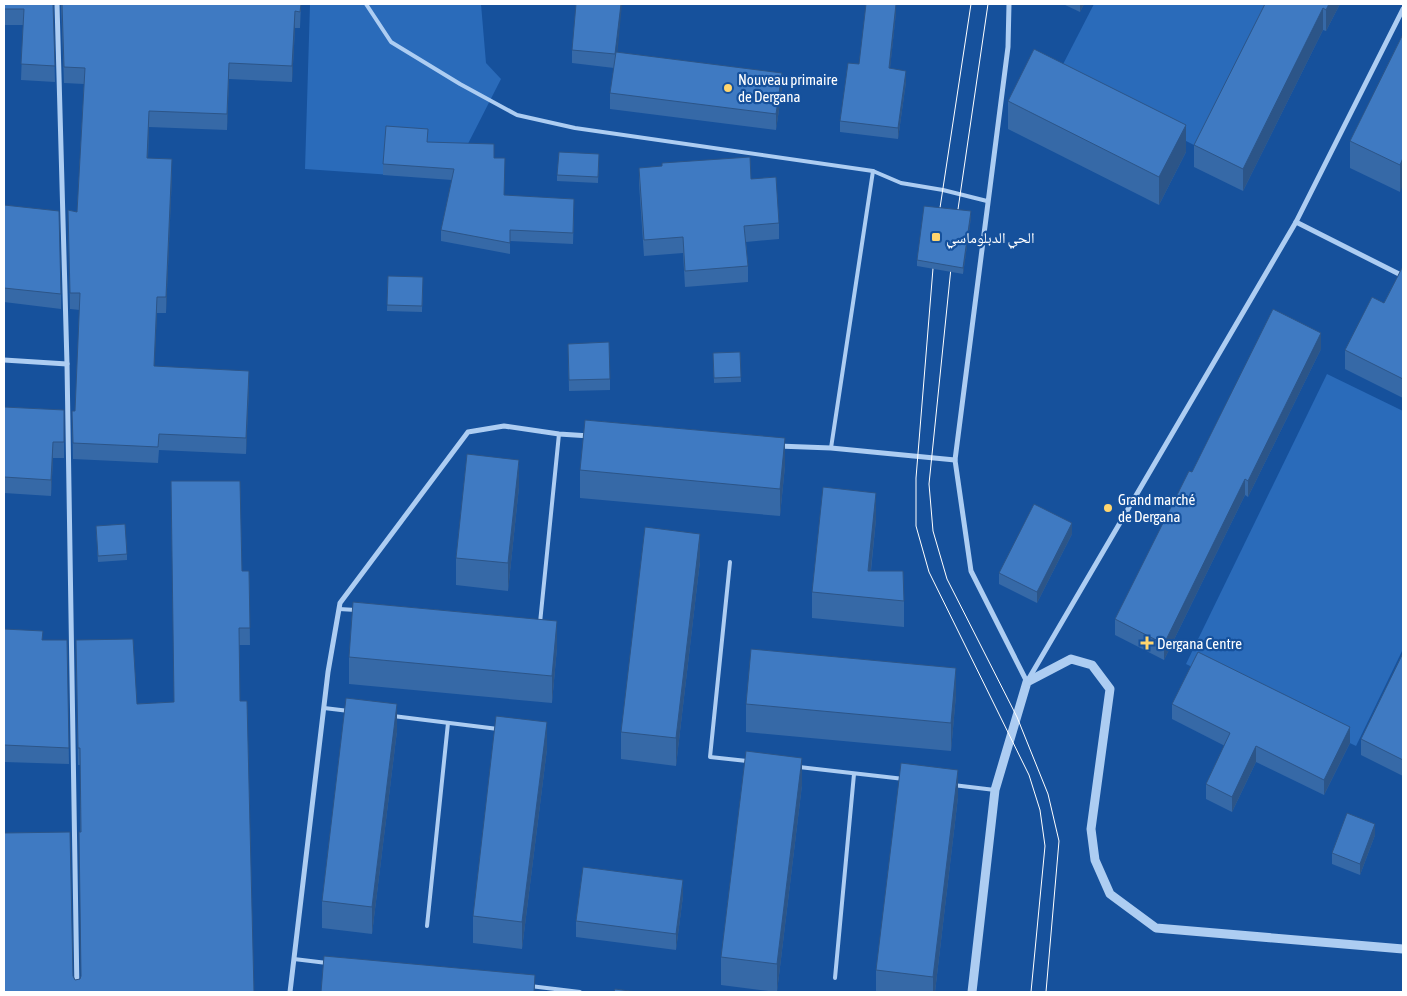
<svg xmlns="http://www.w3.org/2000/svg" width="1407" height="996" font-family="'Asap Condensed','Noto Naskh Arabic',sans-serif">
  <rect width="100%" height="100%" fill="#16519c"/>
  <g fill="#2a6bba">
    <path d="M310 4H481L486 63 501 79 450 179 305 169Z"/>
    <path d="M1094 4H1268L1196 146 1057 76Z"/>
    <path d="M1327 374 1403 411V649L1356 746 1186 664Z"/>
  </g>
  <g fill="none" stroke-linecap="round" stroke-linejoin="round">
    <g stroke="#adcdf2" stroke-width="4">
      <path d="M366 4 391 42 460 84 517 115 575 128 873 171 831 448"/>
      <path d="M873 171 901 183 943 190 987 201"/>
      <path d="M730 562 710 757 747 761"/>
      <path d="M339 609 356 610"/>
      <path d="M540 623 559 434"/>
      <path d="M324 708 349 711"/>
      <path d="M393 716 498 729"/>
      <path d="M799 767 904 779"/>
      <path d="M953 785 995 790"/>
      <path d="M427 926 448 723"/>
      <path d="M294 959 327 963"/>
      <path d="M835 978 854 774"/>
      <path d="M530 986 580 992"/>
    </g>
    <g stroke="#adcdf2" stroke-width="5">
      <path d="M57 4 67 364 77 992"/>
      <path d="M1009 4 1008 47 955 460 971 571 1027 682"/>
      <path d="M1296 222 1403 276"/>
      <path d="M4 360 67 364"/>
      <path d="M778 446 831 448 955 460"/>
      <path d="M1028 680 1296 222 1403 9"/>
      <path d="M290 992 328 672 340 603 468 432 504 426 559 434 590 436"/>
    </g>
    <path stroke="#adcdf2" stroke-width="9" d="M972 992 995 790 1027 682 1071 659 1092 665 1110 689 1091 829 1095 860 1110 894 1156 928 1403 949"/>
    <g stroke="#fff" stroke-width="1">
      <path d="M938 221 971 4"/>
      <path d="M956 223 988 4"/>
      <path d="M934 256 916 478V526L929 572 1029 775 1040 810 1045 846 1031 992"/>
      <path d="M952 258 929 484 933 531 947 579 1017 717 1048 794 1059 841 1046 992"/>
    </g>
  </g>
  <g fill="#3669a7">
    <path d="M4 4H53L55 82 21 80 23 25H4Z"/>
    <path d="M61 4H301L300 28H295L292 82 229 79 227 130 149 127 148 158 172 175 166 313H157L154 366 249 387 246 454 159 450 158 463 73 459 72 411H75L80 310 70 309 68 210 77 212 84 84 64 83Z"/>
    <path d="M1063 4H1084L1080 12Z"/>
    <path d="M1265 4H1340L1326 31 1323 30 1243 191 1194 167V145Z"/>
    <path d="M896 12 890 68 906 82 898 139 840 132V121L859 64Z"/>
    <path d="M1403 34 1400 192 1350 168V141Z"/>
    <path d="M572 50 617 52 782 89 776 130 610 109V93L614 68 572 63Z"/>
    <path d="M1008 101 1186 152 1159 205 1008 129Z"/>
    <path d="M428 142 494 158 504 195 574 210 573 244 510 241V254L441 241V230L452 180 383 175V164Z"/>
    <path d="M599 154 598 183 557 181V175Z"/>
    <path d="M639 168 779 223V239L746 242 748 266V282L685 287 683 253 644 256 639 184Z"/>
    <path d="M4 205 61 294V309L4 302Z"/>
    <path d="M971 217 963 274 917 266V260Z"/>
    <path d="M1403 266V398L1345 369V350L1384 303Z"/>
    <path d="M388 276 423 277 422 312 387 311Z"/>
    <path d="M568 344 610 379V390L569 391Z"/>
    <path d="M1321 349 1248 497 1245 495 1164 660 1115 635V619L1192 472Z"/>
    <path d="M740 352 741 382 714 383 713 353Z"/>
    <path d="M4 407 64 410V458H53L51 496 4 493Z"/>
    <path d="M785 466 780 516 580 498V470Z"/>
    <path d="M519 487 508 591 456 585V558Z"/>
    <path d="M876 519 871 571 904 601V627L812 618V592Z"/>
    <path d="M96 526 127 554V560L98 562Z"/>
    <path d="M1072 534 1037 603 999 584V573Z"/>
    <path d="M700 561 676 766 621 759V732Z"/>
    <path d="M242 571H249L250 645H239L240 701 254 992H4V833L73 976 75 980 80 979 81 976 80 765H78L76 640 137 704 174 702Z"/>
    <path d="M4 629 43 640H67L69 764 4 762Z"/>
    <path d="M557 648 552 703 349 684V657Z"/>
    <path d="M1403 653V776L1361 755V739Z"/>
    <path d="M956 695 951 751 746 732V704Z"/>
    <path d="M1172 704 1350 743 1324 795 1256 762 1232 812 1206 799V784L1225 746 1172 719Z"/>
    <path d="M397 731 372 934 322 928V901Z"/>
    <path d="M547 749 522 949 473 943V916Z"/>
    <path d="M802 785 777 992 721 985V957Z"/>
    <path d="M958 797 935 992H876V970Z"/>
    <path d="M1375 835 1360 875 1332 864V853Z"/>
    <path d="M683 896 676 950 576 937V921Z"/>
  </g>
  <g fill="#2c5588">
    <path d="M621 4H622L616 68V54Z"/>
    <path d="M896 4V12L889 79V68Z"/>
    <path d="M1080 4H1084L1080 12Z"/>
    <path d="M1329 4H1340L1326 31V10Z"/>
    <path d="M1323 8V30L1243 191V169Z"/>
    <path d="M295 11V28L292 82V66Z"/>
    <path d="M229 63V79L227 130V114Z"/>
    <path d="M906 71V82L898 139V128Z"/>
    <path d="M782 73V89L776 130V114Z"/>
    <path d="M149 111V127L147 174V158Z"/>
    <path d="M1186 125V152L1159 205V177Z"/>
    <path d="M1403 158V185L1400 192V165Z"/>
    <path d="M172 159V175L166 313V297Z"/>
    <path d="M971 211V217L963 274V268Z"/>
    <path d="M157 297V313L154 383V366Z"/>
    <path d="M1321 333V349L1248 497V481Z"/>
    <path d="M249 371V387L246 454V438Z"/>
    <path d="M785 438V466L780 516V489Z"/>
    <path d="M53 442V458L51 496V480Z"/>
    <path d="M519 460V487L508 591V563Z"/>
    <path d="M1245 479V495L1164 660V644Z"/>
    <path d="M876 493V519L868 597V571Z"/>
    <path d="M1072 523V534L1037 603V592Z"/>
    <path d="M700 534V561L676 766V738Z"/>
    <path d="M557 621V648L552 703V676Z"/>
    <path d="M956 668V695L951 751V723Z"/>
    <path d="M397 704V731L372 934V907Z"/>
    <path d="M547 722V749L522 949V922Z"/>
    <path d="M1350 727V743L1324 795V780Z"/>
    <path d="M1256 746V762L1232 812V797Z"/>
    <path d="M802 758V785L777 992V964Z"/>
    <path d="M958 770V797L935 992H933V977Z"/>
    <path d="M1375 824V835L1360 875V864Z"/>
    <path d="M683 880V896L676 950V934Z"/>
    <path d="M535 975V992H534Z"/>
  </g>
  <g fill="#3f7ac2" stroke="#2c5588">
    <path d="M4 4H53L55 66 21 64 24 9H4Z"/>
    <path d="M62 4H301L300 12 295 11 292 66 229 63 227 114 149 111 147 158 172 159 166 297H157L154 366 249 371 246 438 159 434 158 447 73 443 72 411H75L80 293H70L68 210 77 212 85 68 64 67Z"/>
    <path d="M576 4H621L615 54 572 50Z"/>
    <path d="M866 4H896L889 68 906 71 898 128 840 121 848 63 859 64Z"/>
    <path d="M1265 4H1329L1326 10 1323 8 1243 169 1194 145Z"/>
    <path d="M1403 34V158L1400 165 1350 141Z"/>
    <path d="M1034 49 1186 125 1159 177 1008 101Z"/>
    <path d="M616 52 782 73 776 114 610 93Z"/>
    <path d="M386 126 428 129 427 142 494 144V158H505L504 195 574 199 573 233 510 230V243L441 230 454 169 383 164Z"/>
    <path d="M559 152 599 154 598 177 557 175Z"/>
    <path d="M750 157 751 179 776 177 779 223 744 226 748 266 685 271 683 237 644 240 639 168 662 166V163Z"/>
    <path d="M4 205 59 211 61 294 4 288Z"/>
    <path d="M924 206 971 211 963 268 917 260Z"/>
    <path d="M1403 266V379L1345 350 1372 297 1384 303Z"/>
    <path d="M388 276 423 277 422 306 387 305Z"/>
    <path d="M1273 309 1321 333 1248 481 1245 479 1164 644 1115 619 1189 471 1192 472Z"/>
    <path d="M609 342 610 379 569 380 568 344Z"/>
    <path d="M740 352 741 377 714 378 713 353Z"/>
    <path d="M4 407 64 410V442H53L51 480 4 477Z"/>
    <path d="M585 420 785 438 780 489 580 470Z"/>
    <path d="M467 454 519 460 508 563 456 558Z"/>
    <path d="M171 481H240L242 571H249L250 628H239L240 701H247L254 992H4V818V833L70 832 73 976 75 980 80 979 81 976 79 832H81L80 748H78L76 640 133 639 137 704 174 702Z"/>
    <path d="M823 487 876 493 868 571H903L904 601 812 592Z"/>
    <path d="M1034 504 1072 523 1037 592 999 573Z"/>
    <path d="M125 524 127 554 98 556 96 526Z"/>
    <path d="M645 527 700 534 676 738 621 732Z"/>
    <path d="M353 602 557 621 552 676 349 657Z"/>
    <path d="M4 629 43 631 42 640H67L69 748 4 745Z"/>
    <path d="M751 649 956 668 951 723 746 704Z"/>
    <path d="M1198 652 1350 727 1324 780 1256 746 1232 797 1206 784 1230 733 1172 704Z"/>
    <path d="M1403 653V760L1361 739Z"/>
    <path d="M346 698 397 704 372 907 322 901Z"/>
    <path d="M496 716 547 722 522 922 473 916Z"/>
    <path d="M746 751 802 758 777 964 721 957Z"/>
    <path d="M901 763 958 770 933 977 876 970Z"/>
    <path d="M1347 813 1375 824 1360 864 1332 853Z"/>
    <path d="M583 867 683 880 676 934 576 921Z"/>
    <path d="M324 956 535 975 534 992H321Z"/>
    <path d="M615 989 637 992H614Z"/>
  </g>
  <g fill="#ffd56e" stroke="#16519c" stroke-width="2">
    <circle cx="728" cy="88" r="5"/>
    <rect x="931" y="232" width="10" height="10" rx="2.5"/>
    <circle cx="1108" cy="508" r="5"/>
    <path d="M1144.5 635.5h5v5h5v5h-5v5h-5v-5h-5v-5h5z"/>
  </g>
  <g text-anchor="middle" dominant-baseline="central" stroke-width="4.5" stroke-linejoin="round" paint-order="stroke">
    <g font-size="15" fill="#fff" stroke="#16519c" text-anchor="start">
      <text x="738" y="79">Nouveau primaire<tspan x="738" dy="17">de Dergana</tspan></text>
      <text x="946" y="237">الحي الدبلوماسي</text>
      <text x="1118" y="499">Grand marché<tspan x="1118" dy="17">de Dergana</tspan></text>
      <text x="1157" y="643">Dergana Centre</text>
    </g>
  </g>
  <rect width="1407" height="996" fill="none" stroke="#ffffff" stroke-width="10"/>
</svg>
